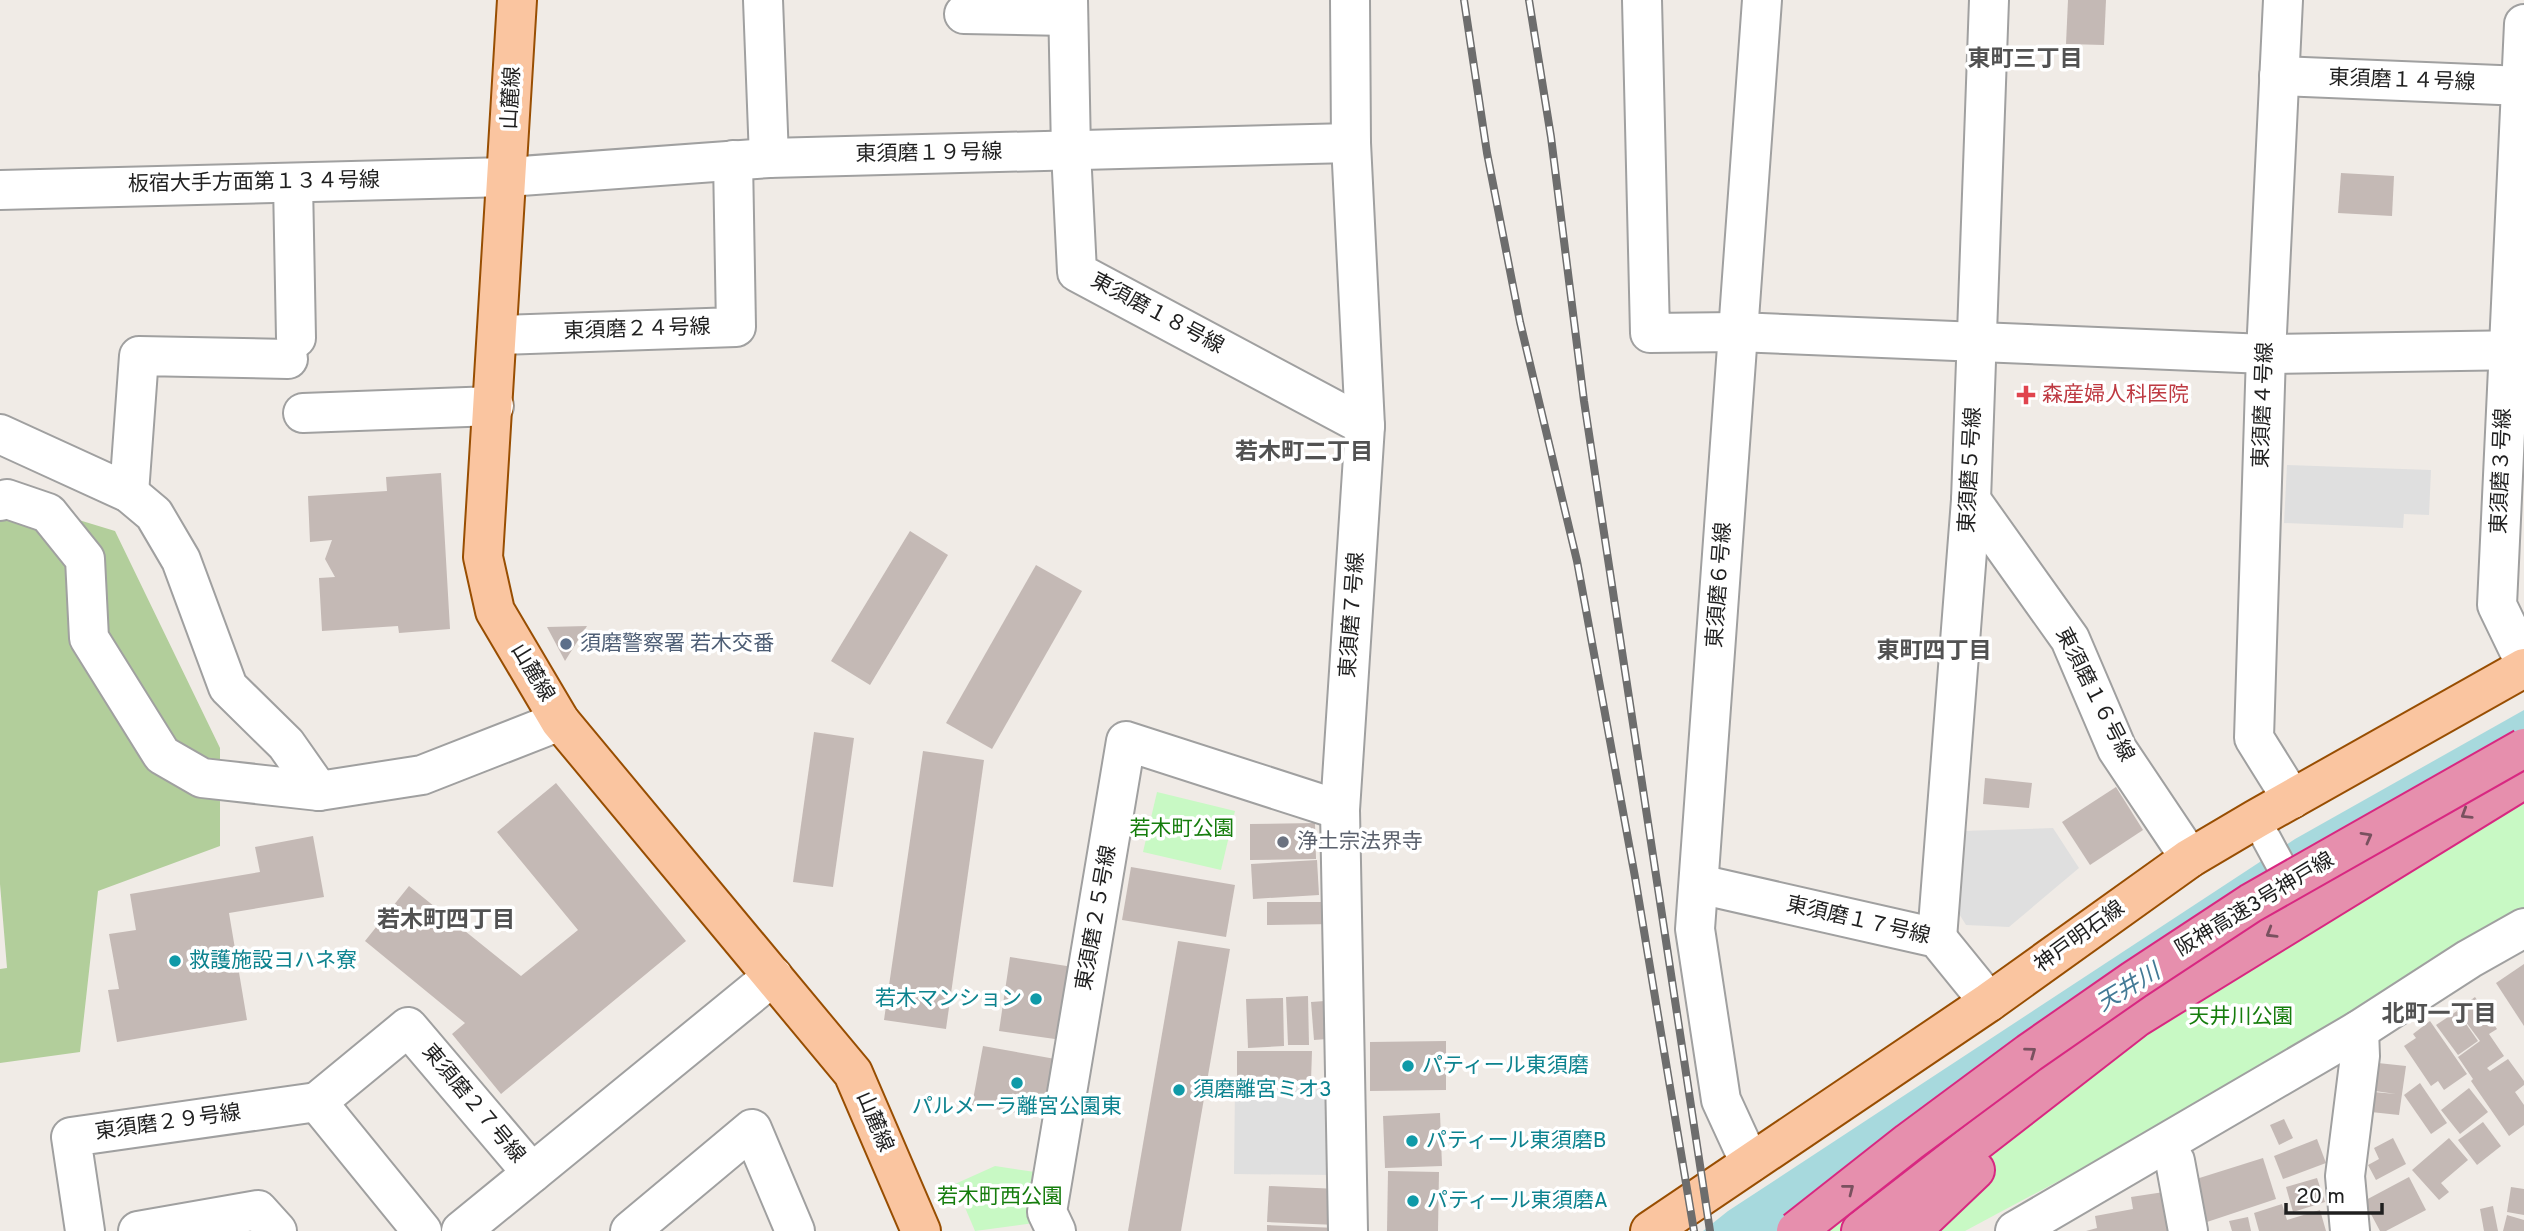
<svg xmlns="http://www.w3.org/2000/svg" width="2524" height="1231" font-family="Overpass,'Noto Sans JP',sans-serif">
  <rect width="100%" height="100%" fill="#f0ebe6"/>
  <path fill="#b2ce9b" d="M0 496 115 531 220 748V846L98 891 80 1052 0 1063V969L7 968 0 884Z"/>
  <g fill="#c8f9c4">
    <path d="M2524 772V908L2150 1132 1965 1231H1800L2131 1011Z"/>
    <path d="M1157 792 1235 811 1221 870 1143 852Z"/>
    <path d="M995 1166 1042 1173 1034 1223 975 1231 955 1184Z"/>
  </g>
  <g fill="#dfdfdf">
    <path d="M2287 465 2431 470 2429 515 2404 514 2403 528 2284 523Z"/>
    <path d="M2053 828 2079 868 2009 927 1966 925 1956 909 1963 831Z"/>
    <path d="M1235 1085 1334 1086 1333 1175 1234 1174Z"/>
  </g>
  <path fill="#a7d9dd" d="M2524 710V769L2316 895 1798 1231H1703L1728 1211 2295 839Z"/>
  <g fill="#c4b9b5">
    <path d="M2068 0H2106L2104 45 2066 44Z"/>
    <path d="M2341 173 2394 176 2392 216 2338 213Z"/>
    <path d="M441 473 450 629 399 633 398 626 322 631 319 578 335 577 325 559 332 540 310 542 308 496 387 491 386 477Z"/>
    <path d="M910 531 948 555 870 685 831 661Z"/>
    <path d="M1036 565 1082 591 992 749 946 723Z"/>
    <path d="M587 626 565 661 547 627Z"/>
    <path d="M814 732 854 738 833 887 793 882Z"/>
    <path d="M923 751 984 760 946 1029 884 1020Z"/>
    <path d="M1985 778 2032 783 2029 808 1983 804Z"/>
    <path d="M556 783 686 941 501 1094 452 1034 465 1023 365 941 409 886 521 976 578 930 497 832Z"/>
    <path d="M2116 787 2143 830 2090 865 2062 822Z"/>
    <path d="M1315 823 1316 859 1250 860V824Z"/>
    <path d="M313 836 324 897 229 913 247 1020 117 1042 108 990 119 989 109 934 136 930 130 894 260 872 255 847Z"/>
    <path d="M1317 860 1319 895 1253 899 1251 864Z"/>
    <path d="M1131 867 1235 885 1226 937 1122 920Z"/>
    <path d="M1267 902H1334V924L1267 925Z"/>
    <path d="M1178 941 1230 949 1181 1231H1128Z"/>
    <path d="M1010 957 1073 967 1062 1040 999 1031Z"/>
    <path d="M2524 964V1026L2496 983Z"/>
    <path d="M1308 996 1309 1045H1288L1286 997Z"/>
    <path d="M2475 997 2497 1029 2489 1034 2504 1056 2487 1068 2490 1071 2508 1059 2524 1081V1085L2515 1092 2524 1105V1125L2509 1136 2471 1081 2473 1079 2458 1057 2480 1041 2457 1010Z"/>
    <path d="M1283 998 1284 1046 1248 1048 1246 999Z"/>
    <path d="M1339 1000 1341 1038 1314 1040 1311 1002Z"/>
    <path d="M2457 1011 2478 1041 2458 1055 2436 1025Z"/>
    <path d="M2430 1021 2467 1074 2444 1090 2438 1081 2431 1086 2404 1046 2416 1038 2413 1034Z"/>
    <path d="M1446 1041V1090L1370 1091V1042Z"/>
    <path d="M983 1046 1061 1060 1050 1119 972 1105Z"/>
    <path d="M1237 1051H1312L1311 1081H1237Z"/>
    <path d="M2378 1063 2406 1066 2399 1115 2371 1112 2373 1092 2396 1094 2375 1091Z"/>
    <path d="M2420 1083 2447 1123 2431 1134 2404 1095Z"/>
    <path d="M2469 1088 2488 1112 2460 1134 2441 1110Z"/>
    <path d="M1440 1113 1442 1166 1385 1168 1383 1116Z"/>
    <path d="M2284 1119 2293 1138 2279 1145 2270 1125Z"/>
    <path d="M2483 1122 2501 1146 2477 1165 2458 1140Z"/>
    <path d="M2393 1138 2406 1164 2376 1180 2368 1165 2379 1159 2374 1148Z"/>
    <path d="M2449 1138 2468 1160 2441 1183 2449 1192 2439 1200 2412 1170Z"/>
    <path d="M2317 1139 2326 1163 2283 1179 2274 1156Z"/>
    <path d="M2263 1158 2276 1199 2207 1222 2193 1180Z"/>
    <path d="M1388 1171 1439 1172 1438 1231H1387Z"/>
    <path d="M2409 1177 2426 1210 2386 1231H2380L2364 1201Z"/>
    <path d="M2317 1178 2325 1202 2293 1212 2286 1187Z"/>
    <path d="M1269 1186 1339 1189 1337 1225 1267 1222Z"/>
    <path d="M2511 1187 2524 1189V1215L2507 1212Z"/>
    <path d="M2164 1192 2170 1231H2086L2097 1228 2095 1216 2133 1209 2131 1197Z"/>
    <path d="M2282 1204 2287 1220 2320 1210 2326 1231H2259L2254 1213Z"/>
    <path d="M2493 1206 2498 1231H2484L2480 1209Z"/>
    <path d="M2507 1215 2524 1220V1231H2503Z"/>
    <path d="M2248 1217 2251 1231H2232L2229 1221Z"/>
    <path d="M1267 1225 1337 1228V1231H1267Z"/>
  </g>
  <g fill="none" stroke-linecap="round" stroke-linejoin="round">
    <defs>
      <path id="pedestrian" d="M2266 838 2298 897"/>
      <g id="minor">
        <path d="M763 0 769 158"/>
        <path d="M1068 0 1071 151 1077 272 1365 426"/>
        <path d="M1642 0 1650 333 1737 332 2266 354 2524 350"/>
        <path d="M2283 0 2266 354 2254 738 2292 799"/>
        <path d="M964 14 1068 16"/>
        <path d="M2524 24 2497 605 2524 661"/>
        <path d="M2279 76 2524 86"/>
        <path d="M293 183 296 338"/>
        <path d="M0 190 507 177 769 158 1351 143"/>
        <path d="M498 335 736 327 733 160"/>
        <path d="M303 413 494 406"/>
        <path d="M0 434 129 493 154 514 181 560 228 687 286 744 319 791"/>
        <path d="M129 493 139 356 288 359"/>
        <path d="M1971 500 2070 639 2117 749 2190 858"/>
        <path d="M0 501 7 499 48 513 85 559 89 638 162 755 202 778 319 791 422 775 560 721"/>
        <path d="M1699 884 1937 938 1989 1002"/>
        <path d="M1937 938 1971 500 1989 0"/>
        <path d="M2164 1145 2175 1161 2188 1231"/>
        <path d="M1750 1163 1721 1100 1695 929 1762 0"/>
        <path d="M85 1231 71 1137 317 1102"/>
        <path d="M138 1231 258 1210 277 1231"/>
        <path d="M422 1231 317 1102 408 1027 532 1173"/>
        <path d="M461 1231 773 976"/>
        <path d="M630 1231 752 1129 795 1231"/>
        <path d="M1056 1231 1047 1212 1126 741 1340 810"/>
        <path d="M1348 1231 1340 810 1365 426 1351 143 1350 0"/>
        <path d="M2015 1231 2359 1030 2469 959 2524 928"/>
        <path d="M2350 1231 2345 1176 2360 1056 2359 1030"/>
      </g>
      <g id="primary">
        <path d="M517 0 483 557 495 611 560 721 853 1073 921 1231"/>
        <path d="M1650 1231 1989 1002 2190 858 2256 819 2524 668"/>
      </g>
      <g id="motorway">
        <path d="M1861 1231 2137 1017 2524 779"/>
        <path d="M1911 1231 1975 1170"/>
      </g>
    </defs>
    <use href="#pedestrian" stroke="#a0a0a0" stroke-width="32"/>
    <use href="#minor" stroke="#a0a0a0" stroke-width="42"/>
    <use href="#primary" stroke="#984e02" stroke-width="42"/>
    <use href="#motorway" stroke="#d82881" stroke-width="42"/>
    <use href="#pedestrian" stroke="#fff" stroke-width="28"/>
    <use href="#minor" stroke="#fff" stroke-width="38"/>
    <use href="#primary" stroke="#fac5a0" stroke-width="38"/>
    <use href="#motorway" stroke="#e68fad" stroke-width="38"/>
    <defs>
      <g id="rail">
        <path d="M1464 0 1487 153 1520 322 1577 561 1635 877 1694 1231"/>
        <path d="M1529 0 1551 137 1584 401 1710 1231"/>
      </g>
    </defs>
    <use href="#rail" stroke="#6d6d6d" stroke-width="8"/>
    <use href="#rail" stroke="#fff" stroke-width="5" stroke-dasharray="16" stroke-linecap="butt"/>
    <defs>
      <path id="motorway-bridge" d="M1796 1231 1909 1142 2029 1053 2134 980 2251 903 2524 748"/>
    </defs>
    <use href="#motorway-bridge" stroke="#d82881" stroke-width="42" stroke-linecap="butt"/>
    <use href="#motorway-bridge" stroke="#e68fad" stroke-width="38"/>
  </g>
  <defs><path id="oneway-chevron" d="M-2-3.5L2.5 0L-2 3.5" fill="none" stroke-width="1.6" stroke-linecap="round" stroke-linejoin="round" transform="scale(1.75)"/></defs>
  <g stroke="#79515f">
    <use href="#oneway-chevron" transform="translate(2466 814) rotate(148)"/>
    <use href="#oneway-chevron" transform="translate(2367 837) rotate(-29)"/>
    <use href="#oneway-chevron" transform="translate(2271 933) rotate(149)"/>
    <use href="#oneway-chevron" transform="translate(2031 1052) rotate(-36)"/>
    <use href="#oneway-chevron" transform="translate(1849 1189) rotate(-38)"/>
  </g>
  <path fill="#e0444e" stroke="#fff" stroke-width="2.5" d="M2022.5 384.5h7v7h7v7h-7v7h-7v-7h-7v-7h7z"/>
  <circle fill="#5c6f8a" stroke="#fff" stroke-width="2.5" cx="566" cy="644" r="7"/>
  <circle fill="#6b7280" stroke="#fff" stroke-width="2.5" cx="1283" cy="842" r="7"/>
  <g fill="#0f9aa8" stroke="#fff" stroke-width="2.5">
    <circle cx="175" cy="961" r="7"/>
    <circle cx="1036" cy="999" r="7"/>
    <circle cx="1408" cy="1066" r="7"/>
    <circle cx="1017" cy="1083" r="7"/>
    <circle cx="1179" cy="1090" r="7"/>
    <circle cx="1412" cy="1141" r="7"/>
    <circle cx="1413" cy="1201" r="7"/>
  </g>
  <g text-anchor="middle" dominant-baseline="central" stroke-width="7" stroke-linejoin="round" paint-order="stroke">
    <g font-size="21" fill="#1f1f1f" stroke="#fff">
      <text transform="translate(2402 81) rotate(2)">東須磨１４号線</text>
      <text transform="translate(512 98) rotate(-87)">山麓線</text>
      <text transform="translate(929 154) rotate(-1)">東須磨１９号線</text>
      <text transform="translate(254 183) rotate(-1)">板宿大手方面第１３４号線</text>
      <text transform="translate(1157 314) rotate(28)">東須磨１８号線</text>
      <text transform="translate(637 330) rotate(-2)">東須磨２４号線</text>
      <text transform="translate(2264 405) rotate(-88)">東須磨４号線</text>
      <text transform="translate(1971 470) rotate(-87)">東須磨５号線</text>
      <text transform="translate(2502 471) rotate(-88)">東須磨３号線</text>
      <text transform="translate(1720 585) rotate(-86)">東須磨６号線</text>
      <text transform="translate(1353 615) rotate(-86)">東須磨７号線</text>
      <text transform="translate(532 673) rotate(59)">山麓線</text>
      <text transform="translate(2094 695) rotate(63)">東須磨１６号線</text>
      <text transform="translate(2255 905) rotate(-31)">阪神高速3号神戸線</text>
      <text transform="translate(1097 918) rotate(-80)">東須磨２５号線</text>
      <text transform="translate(1858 921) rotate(13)">東須磨１７号線</text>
      <text transform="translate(2080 937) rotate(-36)">神戸明石線</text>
      <text transform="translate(473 1104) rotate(50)">東須磨２７号線</text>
      <text transform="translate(874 1122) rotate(67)">山麓線</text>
      <text transform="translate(168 1123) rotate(-8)">東須磨２９号線</text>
    </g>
    <g font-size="21" fill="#be3a42" stroke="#fff" text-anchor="start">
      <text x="2042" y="395">森産婦人科医院</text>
    </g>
    <g font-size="21" fill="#4e5e75" stroke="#fff" text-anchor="start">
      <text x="580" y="644">須磨警察署 若木交番</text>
    </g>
    <g font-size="21" fill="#167d0d" stroke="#fff">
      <text x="1182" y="829">若木町公園</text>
      <text x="2241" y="1017">天井川公園</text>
      <text x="1000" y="1197">若木町西公園</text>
    </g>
    <g font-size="21" fill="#5b616d" stroke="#fff" text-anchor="start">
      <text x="1297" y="842">浄土宗法界寺</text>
    </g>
    <g font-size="21" fill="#0d838f" stroke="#fff" text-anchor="start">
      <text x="189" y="961">救護施設ヨハネ寮</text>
      <text x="1022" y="999" text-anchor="end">若木マンション</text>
      <text x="1422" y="1066">パティール東須磨</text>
      <text x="1193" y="1090">須磨離宮ミオ3</text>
      <text x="1017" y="1107" text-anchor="middle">パルメーラ離宮公園東</text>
      <text x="1426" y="1141">パティール東須磨B</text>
      <text x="1427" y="1201">パティール東須磨A</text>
    </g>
    <g font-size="23" font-weight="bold" fill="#525252" stroke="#fff">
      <text x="2025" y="60">東町三丁目</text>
      <text x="1304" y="453">若木町二丁目</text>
      <text x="1934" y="652">東町四丁目</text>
      <text x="446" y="921">若木町四丁目</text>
      <text x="2439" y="1015">北町一丁目</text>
    </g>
    <g font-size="23" font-style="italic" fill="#437a96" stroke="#fff">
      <text transform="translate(2129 989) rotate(-31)">天井川</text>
    </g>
  </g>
  <path d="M2286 1203v10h96v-10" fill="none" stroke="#1f1f1f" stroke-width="3.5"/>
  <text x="2296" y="1203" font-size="21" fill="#1f1f1f" stroke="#ffffff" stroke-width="5" paint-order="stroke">20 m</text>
</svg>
